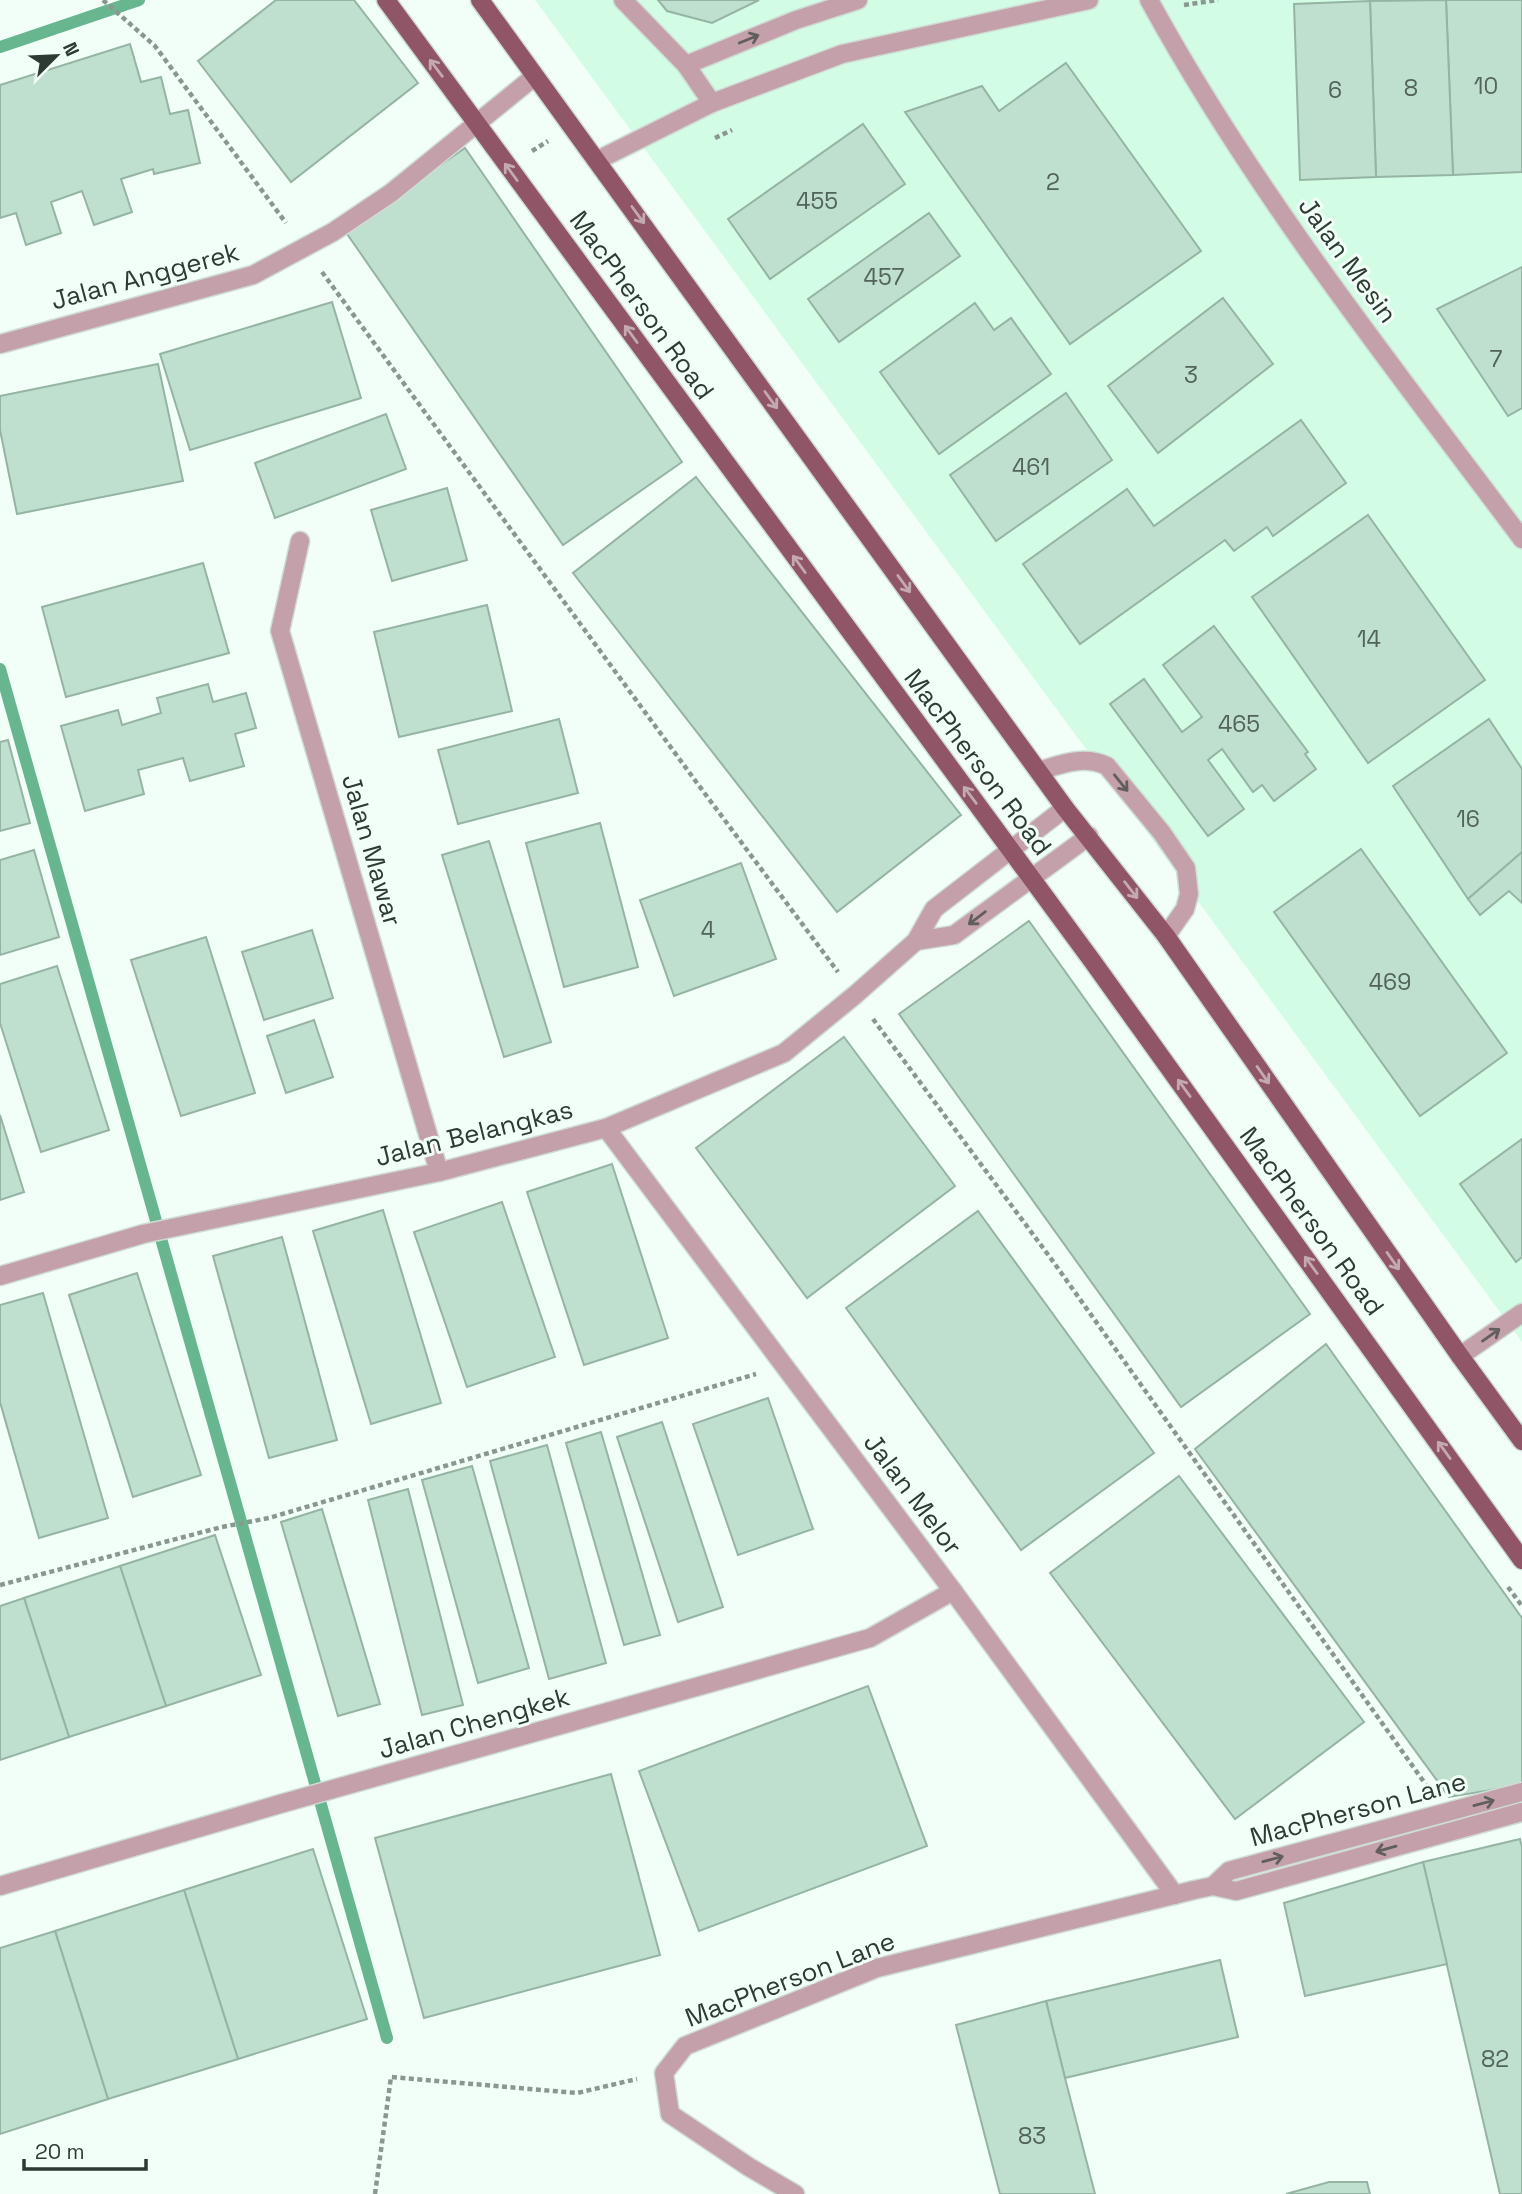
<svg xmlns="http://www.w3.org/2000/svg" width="1522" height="2194" font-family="'Space Grotesk',sans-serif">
  <rect width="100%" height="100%" fill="#f2fff8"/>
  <path fill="#d3fce5" d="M535 0H1522V1342Z"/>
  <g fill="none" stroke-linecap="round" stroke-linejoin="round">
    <g stroke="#68b690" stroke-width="12">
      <path d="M0 47 139 0"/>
      <path d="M0 669 387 2038"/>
    </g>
  </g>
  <g fill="#bfe0ce" stroke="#95b4a3" stroke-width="2">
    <path d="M276 0H354L418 83 291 182 198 61Z"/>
    <path d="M658 0H759L712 23 667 11Z"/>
    <path d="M1446 0H1522V172L1453 175Z"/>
    <path d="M1446 0 1453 175 1376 177 1370 1Z"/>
    <path d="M1370 1 1376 177 1300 180 1294 4Z"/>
    <path d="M130 44 141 82 161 77 170 114 188 110 200 163 154 174 153 169 121 179 132 212 94 225 82 191 51 202 61 233 26 245 16 213 0 218V85Z"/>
    <path d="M1066 63 1201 251 1070 344 905 112 982 86 999 111Z"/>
    <path d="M863 124 905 184 770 279 728 219Z"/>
    <path d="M465 148 682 462 563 545 345 231Z"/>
    <path d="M929 213 960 256 839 342 808 299Z"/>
    <path d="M1522 267V408L1508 416 1437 309Z"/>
    <path d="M1223 298 1273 364 1158 453 1108 386Z"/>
    <path d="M332 302 361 398 190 450 160 354Z"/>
    <path d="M975 303 994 330 1011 318 1051 374 939 454 880 372Z"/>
    <path d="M158 364 183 481 17 514 0 430V396Z"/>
    <path d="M1066 393 1112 460 996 541 950 475Z"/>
    <path d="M386 414 406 469 275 518 255 463Z"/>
    <path d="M1301 420 1346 483 1273 536 1267 527 1234 551 1225 540 1080 644 1023 564 1127 489 1154 526Z"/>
    <path d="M696 477 961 815 837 912 573 573Z"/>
    <path d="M447 488 467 560 392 581 371 510Z"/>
    <path d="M1368 515 1485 680 1368 763 1252 597Z"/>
    <path d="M203 563 229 653 66 697 42 607Z"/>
    <path d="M487 605 512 711 399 737 374 632Z"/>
    <path d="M1214 626 1308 752 1305 754 1316 769 1274 801 1262 785 1253 792 1222 749 1208 760 1244 809 1208 836 1110 704 1144 679 1182 732 1202 717 1163 665Z"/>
    <path d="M208 684 213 702 246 693 256 728 235 734 244 766 190 781 183 758 138 770 144 794 85 811 61 726 118 710 122 725 161 713 157 698Z"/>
    <path d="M559 719 578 793 458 824 438 750Z"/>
    <path d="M1489 719 1522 769V852L1468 899 1393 786Z"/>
    <path d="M8 740 30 823 0 831V742Z"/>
    <path d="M600 823 638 967 564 987 526 843Z"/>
    <path d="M489 841 551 1042 504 1057 442 855Z"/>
    <path d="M1361 849 1507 1053 1420 1116 1274 912Z"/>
    <path d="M34 850 59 937 0 955V860Z"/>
    <path d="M1522 852V903L1509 891 1480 915 1468 899Z"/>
    <path d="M741 863 776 959 674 996 640 900Z"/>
    <path d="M1029 921 1310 1314 1181 1407 899 1014Z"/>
    <path d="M312 930 333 998 264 1020 242 952Z"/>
    <path d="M206 937 255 1093 181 1116 131 960Z"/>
    <path d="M57 966 109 1130 41 1152 0 1023V984Z"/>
    <path d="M314 1020 333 1077 286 1093 267 1036Z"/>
    <path d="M844 1037 955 1186 807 1298 696 1148Z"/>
    <path d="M0 1115 24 1192 0 1200Z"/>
    <path d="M1522 1139V1257L1516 1262 1460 1184Z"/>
    <path d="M612 1164 668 1338 584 1365 527 1192Z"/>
    <path d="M502 1202 555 1357 467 1387 414 1232Z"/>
    <path d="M383 1210 441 1403 371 1424 313 1231Z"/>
    <path d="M978 1211 1154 1453 1021 1550 846 1308Z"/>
    <path d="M282 1237 337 1440 269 1458 213 1256Z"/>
    <path d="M137 1273 201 1475 133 1497 69 1295Z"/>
    <path d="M43 1293 108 1518 39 1538 0 1402V1305Z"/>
    <path d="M1326 1344 1522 1618V1785L1449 1797 1195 1449Z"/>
    <path d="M768 1398 813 1529 738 1555 693 1424Z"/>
    <path d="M662 1422 723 1607 678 1622 617 1437Z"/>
    <path d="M601 1432 660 1635 624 1645 566 1443Z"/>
    <path d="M547 1445 606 1663 549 1679 490 1461Z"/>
    <path d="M472 1466 529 1668 478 1683 422 1480Z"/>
    <path d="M1179 1476 1364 1722 1235 1819 1050 1573Z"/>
    <path d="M408 1489 463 1705 422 1715 368 1500Z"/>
    <path d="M322 1509 380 1704 338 1716 281 1522Z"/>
    <path d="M215 1535 261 1675 166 1706 120 1566Z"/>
    <path d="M120 1566 166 1706 69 1737 24 1598Z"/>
    <path d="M24 1598 69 1737 0 1760V1606Z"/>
    <path d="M868 1686 927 1846 699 1931 639 1771Z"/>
    <path d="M611 1774 660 1955 424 2018 375 1838Z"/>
    <path d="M1520 1839 1522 1847V2194H1500L1423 1862Z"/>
    <path d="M313 1849 367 2019 238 2059 184 1890Z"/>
    <path d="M1423 1862 1447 1964 1305 1996 1284 1903Z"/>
    <path d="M184 1890 238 2059 108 2099 55 1931Z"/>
    <path d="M55 1931 108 2099 0 2134V1948Z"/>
    <path d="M1220 1960 1238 2037 1065 2078 1046 2001Z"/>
    <path d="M1046 2001 1065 2078 1095 2194H1000L956 2025Z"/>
    <path d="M1329 2182H1367L1370 2194H1286Z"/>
  </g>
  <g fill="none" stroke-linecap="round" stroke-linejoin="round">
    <defs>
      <g id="minor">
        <path d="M623 0 686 65 712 103"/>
        <path d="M1149 0C1254 192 1391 364 1522 539"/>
        <path d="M686 65 796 20 858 0"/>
        <path d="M598 160 712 103 842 54 1089 0"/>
        <path d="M0 344 253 275 333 232 391 193 535 76"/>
        <path d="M300 541 280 631 439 1172"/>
        <path d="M1039 771C1062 764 1083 755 1107 766L1162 833 1186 868 1189 894 1185 909 1166 936"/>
        <path d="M916 941 954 935 1089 836"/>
        <path d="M606 1128 953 1591 1175 1895"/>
        <path d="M0 1276 143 1234 439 1172 606 1128 784 1053 855 995 916 941 934 909 1065 808"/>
        <path d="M1460 1356 1522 1313"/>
        <path d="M0 1886 280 1804 870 1638 953 1591"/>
        <path d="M1213 1886 1229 1871 1522 1792"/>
        <path d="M795 2194 749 2167 670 2114 664 2073 685 2046 877 1968 1194 1890 1213 1886 1236 1891 1522 1812"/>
      </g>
      <g id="major">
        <path d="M386 0 1093 962 1522 1560"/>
        <path d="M480 0 1065 808 1166 936 1460 1356 1522 1441"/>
      </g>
    </defs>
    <use href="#minor" stroke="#cfdcd5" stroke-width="21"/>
    <use href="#major" stroke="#cfdcd5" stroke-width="21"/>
    <g stroke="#8a9790" stroke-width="4.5" stroke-dasharray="5 3.5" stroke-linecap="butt">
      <path d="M103 0 155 46 286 223"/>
      <path d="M1184 5 1218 0"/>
      <path d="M715 138 732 130"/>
      <path d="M532 151 548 141"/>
      <path d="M322 272 697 783 838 972"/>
      <path d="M873 1019 1052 1260 1429 1789"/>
      <path d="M0 1585 222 1527 269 1518 756 1374"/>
      <path d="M1508 1587 1522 1606"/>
      <path d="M375 2194 391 2077 577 2093 637 2079"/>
    </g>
    <use href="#minor" stroke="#c4a1aa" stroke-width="18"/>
    <use href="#major" stroke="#915568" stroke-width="18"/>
  </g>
  <defs><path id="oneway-shaft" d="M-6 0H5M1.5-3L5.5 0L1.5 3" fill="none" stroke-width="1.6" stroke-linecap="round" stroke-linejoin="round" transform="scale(1.75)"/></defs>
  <g stroke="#625e5d">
    <use href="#oneway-shaft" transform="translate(749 39) rotate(-22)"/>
    <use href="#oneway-shaft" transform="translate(1121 783) rotate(51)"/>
    <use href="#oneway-shaft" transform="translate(977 918) rotate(143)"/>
    <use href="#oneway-shaft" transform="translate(1491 1335) rotate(-35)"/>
    <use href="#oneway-shaft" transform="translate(1484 1803) rotate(-15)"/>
    <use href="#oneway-shaft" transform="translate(1386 1849) rotate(164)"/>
    <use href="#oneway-shaft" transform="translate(1273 1859) rotate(-15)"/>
  </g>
  <g stroke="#c2aab0">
    <use href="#oneway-shaft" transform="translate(436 68) rotate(-127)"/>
    <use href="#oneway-shaft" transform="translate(511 172) rotate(-126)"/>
    <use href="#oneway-shaft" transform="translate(638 215) rotate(54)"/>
    <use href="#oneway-shaft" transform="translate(631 334) rotate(-126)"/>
    <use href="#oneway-shaft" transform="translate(771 400) rotate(54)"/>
    <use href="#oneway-shaft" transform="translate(799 564) rotate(-126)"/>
    <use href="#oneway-shaft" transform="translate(904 584) rotate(54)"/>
    <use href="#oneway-shaft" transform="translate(970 795) rotate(-127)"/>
    <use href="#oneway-shaft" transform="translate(1131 890) rotate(52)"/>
    <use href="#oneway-shaft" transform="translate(1263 1075) rotate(55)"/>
    <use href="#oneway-shaft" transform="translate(1184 1088) rotate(-126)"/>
    <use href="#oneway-shaft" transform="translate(1393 1261) rotate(55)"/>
    <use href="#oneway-shaft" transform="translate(1311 1265) rotate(-126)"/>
    <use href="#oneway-shaft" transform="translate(1444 1450) rotate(-126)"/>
  </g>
  <g text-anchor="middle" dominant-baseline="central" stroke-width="6" stroke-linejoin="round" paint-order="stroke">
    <g font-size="23" fill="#52645a">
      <text x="1486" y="86">10</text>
      <text x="1411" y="88">8</text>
      <text x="1335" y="90">6</text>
      <text x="1053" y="182">2</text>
      <text x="817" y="201">455</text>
      <text x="884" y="277">457</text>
      <text x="1496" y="359">7</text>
      <text x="1191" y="375">3</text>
      <text x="1031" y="467">461</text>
      <text x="1369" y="639">14</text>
      <text x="1239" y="724">465</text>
      <text x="1468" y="819">16</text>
      <text x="708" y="930">4</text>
      <text x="1390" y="982">469</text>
      <text x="1495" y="2059">82</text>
      <text x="1032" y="2136">83</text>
    </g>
    <g font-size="26" fill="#2d3a33" stroke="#f2fff8">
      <text transform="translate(1348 260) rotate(54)">Jalan Mesin</text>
      <text transform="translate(145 276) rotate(-15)">Jalan Anggerek</text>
      <text transform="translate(642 305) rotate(54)">MacPherson Road</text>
      <text transform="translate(978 762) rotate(53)">MacPherson Road</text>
      <text transform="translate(372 850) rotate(74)">Jalan Mawar</text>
      <text transform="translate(474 1133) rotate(-14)">Jalan Belangkas</text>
      <text transform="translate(1312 1221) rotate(54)">MacPherson Road</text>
      <text transform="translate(913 1494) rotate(53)">Jalan Melor</text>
      <text transform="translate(474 1723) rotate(-16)">Jalan Chengkek</text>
      <text transform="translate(1358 1809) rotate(-15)">MacPherson Lane</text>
      <text transform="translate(790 1979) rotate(-21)">MacPherson Lane</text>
    </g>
  </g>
  <g transform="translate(56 56) rotate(66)" stroke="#f2fff8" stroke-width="5" paint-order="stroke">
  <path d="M0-5L12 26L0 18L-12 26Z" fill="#2d3a33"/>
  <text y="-10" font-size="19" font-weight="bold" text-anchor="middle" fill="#2d3a33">N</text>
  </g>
  <path d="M24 2159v10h122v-10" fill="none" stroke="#2d3a33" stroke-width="3.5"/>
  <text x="35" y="2159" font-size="21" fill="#2d3a33" stroke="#f2fff8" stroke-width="5" paint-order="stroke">20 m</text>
</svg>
